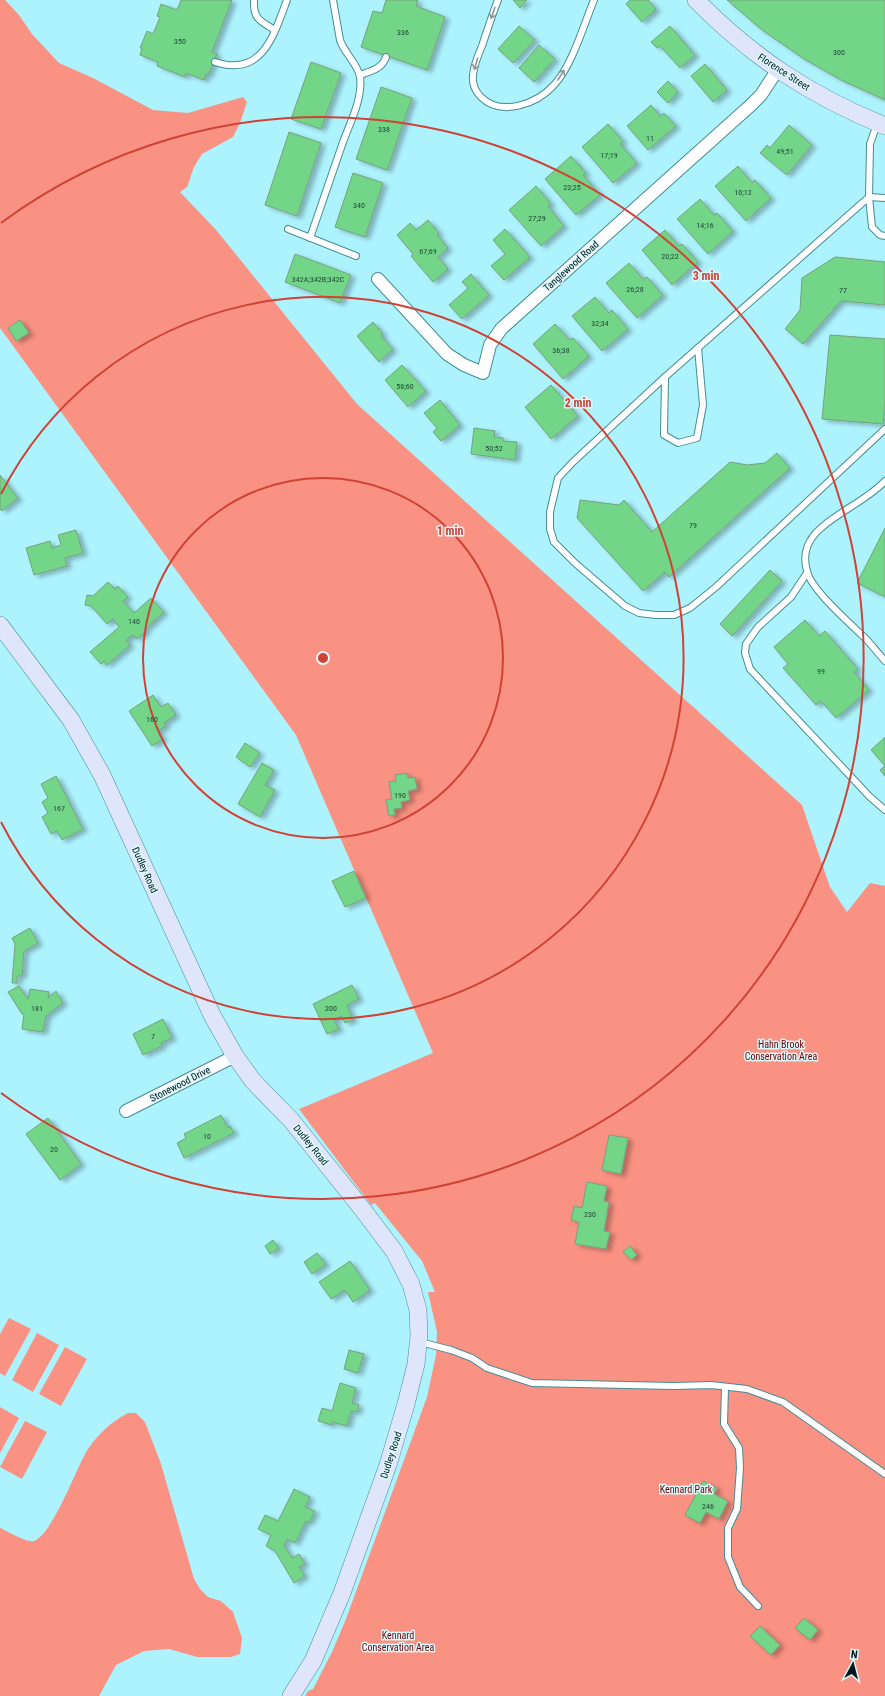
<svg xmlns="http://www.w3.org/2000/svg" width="885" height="1696" font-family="'Roboto Condensed',sans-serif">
  <defs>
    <filter id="shadow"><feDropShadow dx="4.5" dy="2.5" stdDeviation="2" flood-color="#0004"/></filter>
  </defs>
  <rect width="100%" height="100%" fill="#adf3fe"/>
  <g fill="#fa9283">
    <path d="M0 0H5L19 15 32 34 59 63 93 78 153 110 188 113 243 97 247 102 240 123 233 137 202 154 194 167 187 187 180 192 217 231 357 404 802 805 830 887 847 912 870 883 885 886V1696H305L308 1691 313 1689 332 1652 346 1619 427 1397 436 1355 437 1332 428 1292H435L422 1261 375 1203 371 1205 299 1109 433 1053 296 735 0 328Z"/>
    <path d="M9 1318 31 1329 5 1376 0 1373V1334Z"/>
    <path d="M37 1333 59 1345 33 1392 12 1380Z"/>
    <path d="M65 1347 87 1359 61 1406 39 1394Z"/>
    <path d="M0 1407 19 1418 0 1453Z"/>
    <path d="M128 1413H136L145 1422 161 1464 194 1579 200 1589 208 1597 221 1601 233 1612 242 1638 240 1654 231 1657H197L169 1649 144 1651 116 1665 99 1696H0V1528C7 1531 27 1543 34 1541 53 1534 76 1468 88 1449 98 1434 112 1421 128 1413Z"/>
    <path d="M25 1421 47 1432 22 1479 0 1467Z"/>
  </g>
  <g fill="#73d587" stroke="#76a17d" filter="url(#shadow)">
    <path d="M181 0H232L212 52 217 54 208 75 206 74 204 80 186 73 185 77 157 66 158 62 140 55 142 48H140L147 31 153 34 160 17 157 16 161 4 177 10Z"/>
    <path d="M386 0H418L416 6 445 17 427 70 361 47 373 11 382 13Z"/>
    <path d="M513 0H527L520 8Z"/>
    <path d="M630 0H648L656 9 642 22 626 4Z"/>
    <path d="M727 0H885V100L841 80 804 59 762 30Z"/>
    <path d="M519 26 535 40 513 63 498 49Z"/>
    <path d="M670 26 695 55 680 68 660 46 657 48 651 42Z"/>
    <path d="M539 45 555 59 534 82 519 68Z"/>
    <path d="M311 62 341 73 321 129 291 119Z"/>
    <path d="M705 64 727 90 713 102 691 76Z"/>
    <path d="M668 81 678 92 668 103 657 92Z"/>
    <path d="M381 87 412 98 387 170 356 159Z"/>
    <path d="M651 105 660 116 664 113 676 126 648 150 627 126Z"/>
    <path d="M608 124 623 141 620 144 637 163 613 183 582 147Z"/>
    <path d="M789 125 812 145 787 175 760 153 767 145 770 148Z"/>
    <path d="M289 132 321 143 297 216 265 205Z"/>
    <path d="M571 156 586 173 583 175 600 195 576 215 545 179Z"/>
    <path d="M738 166 752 183 755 180 771 198 746 221 715 186Z"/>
    <path d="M353 173 383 183 365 237 335 227Z"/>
    <path d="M536 186 551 204 548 206 564 226 541 246 509 210Z"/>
    <path d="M700 199 714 215 717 213 733 231 708 254 677 219Z"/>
    <path d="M428 220 439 233 437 235 448 248 438 257 448 269 433 282 411 256 413 254 397 235 410 223 416 230Z"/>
    <path d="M505 229 530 257 504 280 491 266 505 254 493 240Z"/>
    <path d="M665 230 679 246 682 244 698 262 672 285 642 250Z"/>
    <path d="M295 254 351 275 340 303 285 282Z"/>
    <path d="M835 257 885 262V305L841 301 803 344 785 329 800 310 802 278Z"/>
    <path d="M629 263 643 279 647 277 663 295 637 318 606 283Z"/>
    <path d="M471 274 489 295 462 319 449 305 468 288 462 282Z"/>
    <path d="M595 297 609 313 612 310 628 329 602 351 572 316Z"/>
    <path d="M20 320 29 333 16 341 8 328Z"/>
    <path d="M373 322 383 334 381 336 393 349 379 362 357 336Z"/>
    <path d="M555 324 570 340 573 338 589 356 563 379 533 344Z"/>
    <path d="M830 335 885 339V405L883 424 822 419Z"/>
    <path d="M402 365 426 391 408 407 385 380Z"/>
    <path d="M551 385 578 416 551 439 525 407Z"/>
    <path d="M440 400 460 425 441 441 433 432 437 428 424 413Z"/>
    <path d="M474 428 495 431 494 437 503 438V441L517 442 515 460 471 454Z"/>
    <path d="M777 453 790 468 669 577 665 572 643 591 577 518 580 500 619 505 624 500 652 532 730 462 747 465 765 463Z"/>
    <path d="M0 475 18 498 2 511 0 509Z"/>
    <path d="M885 528V597L857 583Z"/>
    <path d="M76 530 83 553 65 558 67 566 34 575 26 548 50 541 52 548 61 545 58 535Z"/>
    <path d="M770 570 782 581 732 636 720 624Z"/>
    <path d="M108 582 115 589 118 586 128 597 123 601 134 613 151 598 164 612 145 629 146 631 137 639 133 635 126 640 130 645 107 665 104 661 101 664 90 652 119 627 113 619 107 624 91 606 85 605 87 595 93 596Z"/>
    <path d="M805 620 819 636 825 631 858 669 854 672 869 690 836 718 821 701 816 705 783 668 788 664 774 647Z"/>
    <path d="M153 695 161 707 168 703 176 715 164 723 166 726 158 731 163 739 152 746 129 711Z"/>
    <path d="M885 737V776L880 770 885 766 871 750Z"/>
    <path d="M245 743 260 753 250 767 236 757Z"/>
    <path d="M262 763 274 770 265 785 275 790 260 817 238 804Z"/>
    <path d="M407 773 408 778 415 777 417 789 408 791 410 800 401 802 402 808 394 809 395 815 389 816 386 800 392 799 389 782 396 781 395 775Z"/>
    <path d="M56 776 83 829 62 840 57 831 51 834 42 817 48 813 42 802 48 798 41 784Z"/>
    <path d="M354 871 366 898 345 907 332 881Z"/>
    <path d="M30 928 38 943 24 951 22 976H17V983H12L15 944 12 938Z"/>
    <path d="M352 985 359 999 347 1005 353 1020 345 1023 341 1016 334 1020 339 1029 327 1034 313 1004Z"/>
    <path d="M19 986 28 999 30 989 49 992 48 998 56 991 63 1003 46 1016 43 1032 22 1029 24 1014H22L8 992Z"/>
    <path d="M163 1019 172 1038 161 1043 162 1046 143 1055 133 1034Z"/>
    <path d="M221 1115 228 1128 230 1126 234 1133 184 1158 177 1143 186 1138 184 1134Z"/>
    <path d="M48 1118 81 1164 60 1180 26 1134Z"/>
    <path d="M609 1135 628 1138 621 1174 602 1170Z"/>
    <path d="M587 1182 607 1186 604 1201 609 1202 604 1231 610 1232 606 1249 575 1244 579 1222 571 1220 574 1206 582 1208Z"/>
    <path d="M273 1240 279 1248 270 1254 265 1246Z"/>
    <path d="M630 1246 637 1255 631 1260 623 1252Z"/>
    <path d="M317 1253 326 1264 312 1274 304 1262Z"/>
    <path d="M350 1261 370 1290 353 1302 345 1290 331 1299 319 1282Z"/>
    <path d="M349 1350 364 1354 358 1373 344 1369Z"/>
    <path d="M340 1383 356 1388 352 1403 359 1405 357 1412 351 1411 347 1426 332 1422V1425L318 1421 322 1408 332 1411Z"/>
    <path d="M703 1481 717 1488 714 1494 728 1501 719 1519 706 1512 700 1523 685 1515Z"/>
    <path d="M294 1489 310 1497 305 1507 315 1511 309 1523 306 1521 295 1543 287 1539 284 1545 292 1558 299 1554 305 1564 299 1567 305 1576 294 1583 275 1551 266 1546 271 1535 258 1529 265 1515 278 1521Z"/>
    <path d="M804 1618 818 1630 810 1640 795 1628Z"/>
    <path d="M760 1626 780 1645 771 1655 750 1636Z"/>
  </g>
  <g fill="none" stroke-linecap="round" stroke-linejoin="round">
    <defs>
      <g id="lane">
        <path d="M254 0C253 19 260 21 275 30"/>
        <path d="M498 0C492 15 487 31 482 46 478 55 474 65 473 75 472 84 475 91 481 97 501 117 537 104 554 85 572 66 584 24 594 0"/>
        <path d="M215 62C263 78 274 34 287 0"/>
        <path d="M360 75C371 71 382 69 386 57"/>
        <path d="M877 124 870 144 869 197 872 227 880 235 885 236"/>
        <path d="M885 198 869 197 665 377 573 462 558 478 550 512V529L554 542 575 563 625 606 639 613 656 615H674L690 608 716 587 885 429"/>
        <path d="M288 229 356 256"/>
        <path d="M310 238C321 206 332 174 343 142 350 123 363 98 360 77 358 64 344 53 340 40L333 0"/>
        <path d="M665 377 664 435 678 443 697 438 703 405 698 348"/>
        <path d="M885 481C867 500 841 510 821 528 808 539 802 554 807 571 811 590 852 625 867 640 873 647 879 654 885 661"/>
        <path d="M807 573 791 597 758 627 746 644 745 653 750 669 870 797 885 810"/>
        <path d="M420 1342 451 1350 472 1358 487 1368 532 1383 674 1386 711 1385 747 1389 783 1402 885 1474"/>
        <path d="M725 1387 724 1424 739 1448 740 1468 737 1509 728 1528V1557L740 1587 758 1606"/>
      </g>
      <g id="street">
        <path d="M378 279 447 354 464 365 483 373 490 345 501 329 751 105 761 95 778 69"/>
        <path d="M126 1111 235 1056"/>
      </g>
      <g id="secondary">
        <path d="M696 0C752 57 811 96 885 126"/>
        <path d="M0 625 71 720 102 775 212 1015 235 1056 253 1081 291 1120 363 1210 394 1251 411 1284 418 1310 419 1336 416 1364 406 1404 388 1465 342 1593 313 1661 291 1696"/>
      </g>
    </defs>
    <use href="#lane" stroke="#468b96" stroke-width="8"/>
    <use href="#street" stroke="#468b96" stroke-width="14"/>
    <use href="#secondary" stroke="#468b96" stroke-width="18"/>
    <use href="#lane" stroke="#fff" stroke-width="6"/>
    <use href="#street" stroke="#fff" stroke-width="12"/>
    <use href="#secondary" stroke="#dfe6fb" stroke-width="17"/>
  </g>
  <defs><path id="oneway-shaft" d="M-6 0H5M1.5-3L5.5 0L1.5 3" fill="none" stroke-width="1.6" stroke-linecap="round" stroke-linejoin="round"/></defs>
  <g stroke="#8c9899">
    <use href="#oneway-shaft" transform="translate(493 13) rotate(109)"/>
    <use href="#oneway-shaft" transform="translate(476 64) rotate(106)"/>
    <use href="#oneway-shaft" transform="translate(561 75) rotate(-58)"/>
  </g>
  <g fill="none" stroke="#cf4235" stroke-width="2">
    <circle cx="323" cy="658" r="180"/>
    <path d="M1 494A361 361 0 1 1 1 822"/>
    <path d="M1 223A541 541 0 1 1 1 1093"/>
  </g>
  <g text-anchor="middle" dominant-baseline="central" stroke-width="3" stroke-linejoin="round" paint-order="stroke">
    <g font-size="8" fill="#1d4838">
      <text x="403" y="32">336</text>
      <text x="180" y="41">350</text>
      <text x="839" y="52">300</text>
      <text x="384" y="129">338</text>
      <text x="650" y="138">11</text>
      <text x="785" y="151">49;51</text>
      <text x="609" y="155">17;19</text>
      <text x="572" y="187">23;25</text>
      <text x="743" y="192">10;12</text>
      <text x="359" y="205">340</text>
      <text x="537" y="218">27;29</text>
      <text x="705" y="225">14;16</text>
      <text x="428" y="251">67;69</text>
      <text x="670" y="256">20;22</text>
      <text x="318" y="279">342A;342B;342C</text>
      <text x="635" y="289">26;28</text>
      <text x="843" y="290">77</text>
      <text x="600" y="323">32;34</text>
      <text x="561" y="350">36;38</text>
      <text x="405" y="386">58;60</text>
      <text x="494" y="448">50;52</text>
      <text x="693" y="525">79</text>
      <text x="134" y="621">140</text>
      <text x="821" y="671">99</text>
      <text x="152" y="719">160</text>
      <text x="400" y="795">190</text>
      <text x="59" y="808">167</text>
      <text x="37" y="1008">181</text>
      <text x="331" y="1008">200</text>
      <text x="153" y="1036">7</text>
      <text x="207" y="1136">10</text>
      <text x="54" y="1149">20</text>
      <text x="590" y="1214">230</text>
      <text x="708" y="1506">246</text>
    </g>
    <g font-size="10" fill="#00191d" stroke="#ddf8fc">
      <text transform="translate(784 72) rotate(33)">Florence Street</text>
      <text transform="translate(571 266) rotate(-42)">Tanglewood Road</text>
      <text transform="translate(145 870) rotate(66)">Dudley Road</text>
      <text transform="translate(180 1084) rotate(-27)">Stonewood Drive</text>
      <text transform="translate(311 1145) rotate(51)">Dudley Road</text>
      <text transform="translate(391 1455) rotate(-72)">Dudley Road</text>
    </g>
    <g font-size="10" fill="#700001" stroke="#ddf8fc">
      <text x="781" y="1044">Hahn Brook<tspan x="781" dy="12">Conservation Area</tspan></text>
      <text x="686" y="1489">Kennard Park</text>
      <text x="398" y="1635">Kennard<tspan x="398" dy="12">Conservation Area</tspan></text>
    </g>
  </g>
  <circle cx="323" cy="658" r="6" fill="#cf4235" stroke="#ddf8fc" stroke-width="2"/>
  <g font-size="12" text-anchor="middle" font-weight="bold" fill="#cf4235" stroke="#ddf8fc" stroke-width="3" stroke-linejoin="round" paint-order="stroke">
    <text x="706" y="280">3 min</text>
    <text x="578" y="407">2 min</text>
    <text x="450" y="535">1 min</text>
  </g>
  <g transform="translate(853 1664) rotate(7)" stroke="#ddf8fc" stroke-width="3" paint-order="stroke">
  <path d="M0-3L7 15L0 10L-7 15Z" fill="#00191d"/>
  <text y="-6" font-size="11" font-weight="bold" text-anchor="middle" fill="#00191d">N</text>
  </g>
</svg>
